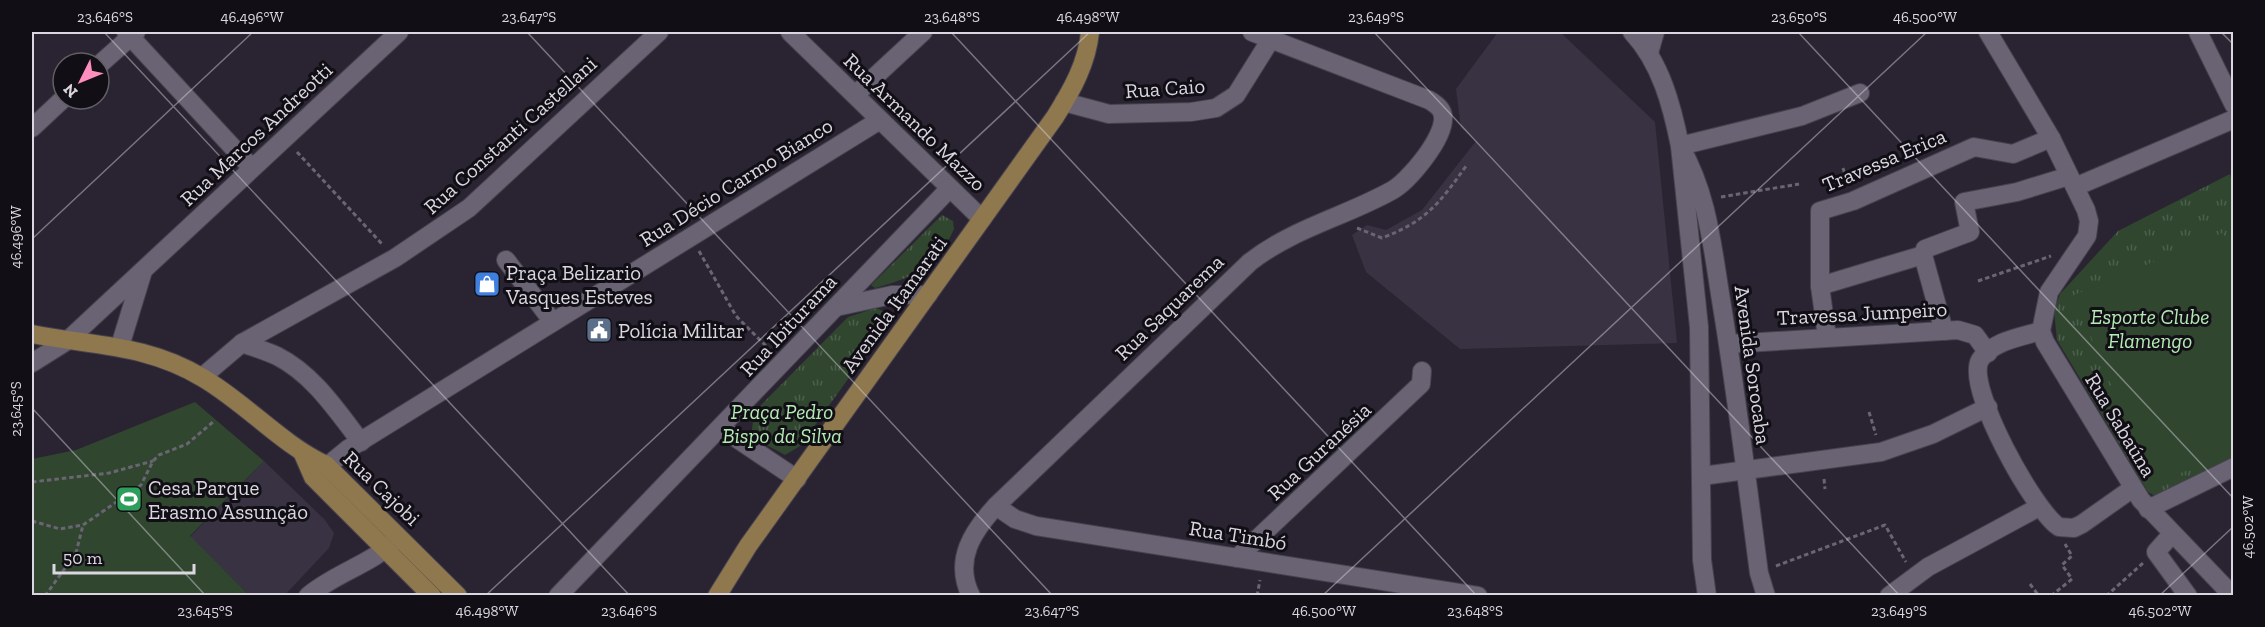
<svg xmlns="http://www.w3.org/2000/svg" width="2265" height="627" font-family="'Zilla Slab',serif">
  <defs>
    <pattern id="grass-tufts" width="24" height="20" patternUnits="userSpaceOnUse" patternTransform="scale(1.5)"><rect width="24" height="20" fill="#30462f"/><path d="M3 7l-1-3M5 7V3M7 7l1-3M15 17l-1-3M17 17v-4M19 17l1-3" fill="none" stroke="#4d604d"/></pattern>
  </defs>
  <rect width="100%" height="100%" fill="#2a2432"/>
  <g fill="#383242">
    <path d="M1498 32H1560L1655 122 1677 343 1460 349 1366 272 1352 235 1367 225 1386 230 1422 210 1476 141 1461 128 1456 89Z"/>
    <path d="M264 461 325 520 334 533 329 548 284 596 249 595 190 537Z"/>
  </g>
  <g fill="url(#grass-tufts)">
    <path d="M2230 174 2234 189 2233 461 2157 497 2148 492 2057 340 2054 311 2060 294 2118 231Z"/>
    <path d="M942 215 953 221 954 229C936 269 913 277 875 288L871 285Z"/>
    <path d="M876 308 883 311 887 316 886 326 800 446 785 455 761 442 752 430 754 412 848 317Z"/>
  </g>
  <g fill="#30462f">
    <path d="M2222 233 2233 260V451L2152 485 2074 295Z"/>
    <path d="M195 402 264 461 190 536 249 595H32V459L76 450Z"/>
  </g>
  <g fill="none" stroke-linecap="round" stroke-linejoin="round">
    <defs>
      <g id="minor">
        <path d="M126 32 251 167"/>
        <path d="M790 32 982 219"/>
        <path d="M1632 32C1661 63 1672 106 1680 146L1699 327 1702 560 1707 596"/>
        <path d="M1988 32 2051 138 2086 210 2089 221 2087 236 2049 292 2041 331 2045 342 2141 500 2233 596"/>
        <path d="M2198 32 2234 105"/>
        <path d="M1649 53 1655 32"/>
        <path d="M99 65 136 32"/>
        <path d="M855 95 923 32"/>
        <path d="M1064 102 1109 114 1191 112 1216 108 1236 95 1271 39"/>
        <path d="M32 128 63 99"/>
        <path d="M2075 187 2234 119"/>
        <path d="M1923 255 1944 331"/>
        <path d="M506 260 553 322"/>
        <path d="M1820 286 1923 255 1925 249 1970 232 1964 202 2017 192 2069 176"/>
        <path d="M836 307 892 295H928"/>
        <path d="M2041 331C2021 337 1992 341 1980 360 1965 387 2034 511 2059 527L2074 528 2082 524 2133 488"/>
        <path d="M1827 337 1820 286V211L1853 201 1974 147 2013 154 2051 138"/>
        <path d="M242 343C253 347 266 351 277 356 313 374 337 411 361 442"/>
        <path d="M1729 344 1958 330 1975 335 1988 353"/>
        <path d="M120 346 143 271"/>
        <path d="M32 363 67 341 399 32"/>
        <path d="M202 377 242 343 395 258 469 208 659 32"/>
        <path d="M721 428 797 479"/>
        <path d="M315 476 348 449 880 120"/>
        <path d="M1702 476 1881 452 1933 434 1988 407"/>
        <path d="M996 506 1015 519 1036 526 1478 596"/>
        <path d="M2148 509 2234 467"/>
        <path d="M2172 534 2156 552 2188 596"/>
        <path d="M1237 558 1421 384 1422 371"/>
        <path d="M308 596C335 573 372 564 397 539"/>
        <path d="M558 596 950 188"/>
        <path d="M971 596C953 560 973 531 996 506L1250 262C1294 228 1344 217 1391 191 1408 182 1445 138 1443 117 1443 109 1436 104 1429 100L1252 32"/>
        <path d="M1766 596 1759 573C1747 482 1736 390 1721 300 1712 245 1708 195 1680 146L1802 116 1860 93"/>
        <path d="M1889 596 1928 567 2039 507"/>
      </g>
      <g id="major">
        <path d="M32 334C93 346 147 344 203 378 247 404 281 444 326 465L458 596"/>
        <path d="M303 454 313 477 432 596"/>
        <path d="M717 596 748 546 1055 117C1072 90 1087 63 1090 32"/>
      </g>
    </defs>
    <use href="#minor" stroke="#46424d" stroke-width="20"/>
    <use href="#major" stroke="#46424d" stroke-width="20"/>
    <g stroke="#6a6572" stroke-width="3" stroke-dasharray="4.5 3" stroke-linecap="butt">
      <path d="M297 152 382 244"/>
      <path d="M1843 168 1848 185"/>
      <path d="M1721 197 1799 184"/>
      <path d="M1357 228 1382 238C1425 222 1440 203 1466 166"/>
      <path d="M699 251 736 316 770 350"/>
      <path d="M1978 281 2051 256"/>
      <path d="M1869 412 1876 435"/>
      <path d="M1824 479 1825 489"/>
      <path d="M32 482 109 473 153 461"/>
      <path d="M32 521 60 529 83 525 141 485 153 461 159 455 187 444 213 422"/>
      <path d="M1776 566 1885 525 1906 562"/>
      <path d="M2030 584 2039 596"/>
      <path d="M45 596 76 553 83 525"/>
      <path d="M1257 596 1260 580"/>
      <path d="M2051 596 2072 579 2062 565 2072 556 2065 544"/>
      <path d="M2106 596 2143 563"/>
    </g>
    <use href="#minor" stroke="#696373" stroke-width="18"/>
    <use href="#major" stroke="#8f774e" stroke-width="18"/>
  </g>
  <path fill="none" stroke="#dad7e0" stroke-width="1.5" stroke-opacity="0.45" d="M104 32 630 596M527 32 1053 596M951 32 1477 596M1374 32 1900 596M1798 32 2234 499M2221 32 2234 45M32 239 253 32M32 408 206 596M485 596 1090 32M1322 596 1927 32M2159 596 2234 526"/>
  <defs>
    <symbol id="shop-square" viewBox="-11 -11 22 22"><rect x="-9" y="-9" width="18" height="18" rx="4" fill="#3f7fe0" stroke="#110f15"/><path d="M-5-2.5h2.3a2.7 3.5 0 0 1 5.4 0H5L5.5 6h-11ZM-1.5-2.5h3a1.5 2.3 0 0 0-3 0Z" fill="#fff"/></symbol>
    <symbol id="civic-square" viewBox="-11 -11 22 22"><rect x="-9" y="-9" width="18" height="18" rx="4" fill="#5c6f8a" stroke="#110f15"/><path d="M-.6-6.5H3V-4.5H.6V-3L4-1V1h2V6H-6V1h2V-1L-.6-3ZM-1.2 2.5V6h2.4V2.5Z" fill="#fff"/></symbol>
    <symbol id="stadium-square" viewBox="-11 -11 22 22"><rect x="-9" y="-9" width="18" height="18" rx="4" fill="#2e9e5b" stroke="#110f15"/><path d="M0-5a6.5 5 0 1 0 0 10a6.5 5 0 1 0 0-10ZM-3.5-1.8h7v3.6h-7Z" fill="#fff"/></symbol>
  </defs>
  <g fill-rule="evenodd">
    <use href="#shop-square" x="472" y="269" width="30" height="30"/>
    <use href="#civic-square" x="584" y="315" width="30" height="30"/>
    <use href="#stadium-square" x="114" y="484" width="30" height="30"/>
  </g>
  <g text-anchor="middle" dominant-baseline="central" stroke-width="6" stroke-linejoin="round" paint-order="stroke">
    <g font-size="21" fill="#dad7e0" stroke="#110f15">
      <text transform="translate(1165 88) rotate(-4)">Rua Caio</text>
      <text transform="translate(915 122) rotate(44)">Rua Armando Mazzo</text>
      <text transform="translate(256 134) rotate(-43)">Rua Marcos Andreotti</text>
      <text transform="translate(510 135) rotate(-42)">Rua Constanti Castellani</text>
      <text transform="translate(1884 160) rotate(-23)">Travessa Erica</text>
      <text transform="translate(736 182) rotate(-32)">Rua Décio Carmo Bianco</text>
      <text transform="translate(894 304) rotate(-54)">Avenida Itamarati</text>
      <text transform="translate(1169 307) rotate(-44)">Rua Saquarema</text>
      <text transform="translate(1862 313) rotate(-3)">Travessa Jumpeiro</text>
      <text transform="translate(788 325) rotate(-47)">Rua Ibiturama</text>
      <text transform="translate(1753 365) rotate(82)">Avenida Sorocaba</text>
      <text transform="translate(2121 425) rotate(59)">Rua Sabaúna</text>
      <text transform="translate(1319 451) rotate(-43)">Rua Guranésia</text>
      <text transform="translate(382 488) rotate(44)">Rua Cajobi</text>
      <text transform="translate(1238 535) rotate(9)">Rua Timbó</text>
    </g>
    <g font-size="21" fill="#dad7e0" stroke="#110f15" text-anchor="start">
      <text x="506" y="272">Praça Belizario<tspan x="506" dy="24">Vasques Esteves</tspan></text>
      <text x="618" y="330">Polícia Militar</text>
      <text x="148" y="487">Cesa Parque<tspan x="148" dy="24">Erasmo Assunçăo</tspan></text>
    </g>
    <g font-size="21" font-style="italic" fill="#b5ebb4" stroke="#110f15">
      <text x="2150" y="316">Esporte Clube<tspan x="2150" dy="24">Flamengo</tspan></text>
      <text x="782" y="411">Praça Pedro<tspan x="782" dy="24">Bispo da Silva</tspan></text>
    </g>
  </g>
  <rect width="2265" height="627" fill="none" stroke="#110f15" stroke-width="66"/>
  <g transform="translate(81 81) rotate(227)"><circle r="28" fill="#110f15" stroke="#615f66" stroke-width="1.5"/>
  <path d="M0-4.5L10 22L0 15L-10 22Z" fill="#fe8ebd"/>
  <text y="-9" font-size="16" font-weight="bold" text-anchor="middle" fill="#dad7e0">N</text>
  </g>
  <path d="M54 564v9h140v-9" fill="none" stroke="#dad7e0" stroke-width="3"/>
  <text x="63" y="564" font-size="18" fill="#dad7e0" stroke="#110f15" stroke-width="4.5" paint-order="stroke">50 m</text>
  <rect x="33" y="33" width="2199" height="561" fill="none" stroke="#dad7e0" stroke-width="2"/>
  <g font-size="15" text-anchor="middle" fill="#dad7e0">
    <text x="105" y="22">23.646°S</text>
    <text x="252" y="22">46.496°W</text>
    <text x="529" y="22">23.647°S</text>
    <text x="952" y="22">23.648°S</text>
    <text x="1088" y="22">46.498°W</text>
    <text x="1376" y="22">23.649°S</text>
    <text x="1799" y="22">23.650°S</text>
    <text x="1925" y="22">46.500°W</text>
    <text transform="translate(16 237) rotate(-90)" y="5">46.496°W</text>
    <text transform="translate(16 409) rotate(-90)" y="5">23.645°S</text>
    <text transform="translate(2248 527) rotate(-90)" y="5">46.502°W</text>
    <text x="205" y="616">23.645°S</text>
    <text x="487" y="616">46.498°W</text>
    <text x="629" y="616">23.646°S</text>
    <text x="1052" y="616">23.647°S</text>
    <text x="1324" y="616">46.500°W</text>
    <text x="1475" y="616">23.648°S</text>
    <text x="1899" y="616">23.649°S</text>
    <text x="2160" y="616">46.502°W</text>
  </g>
</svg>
